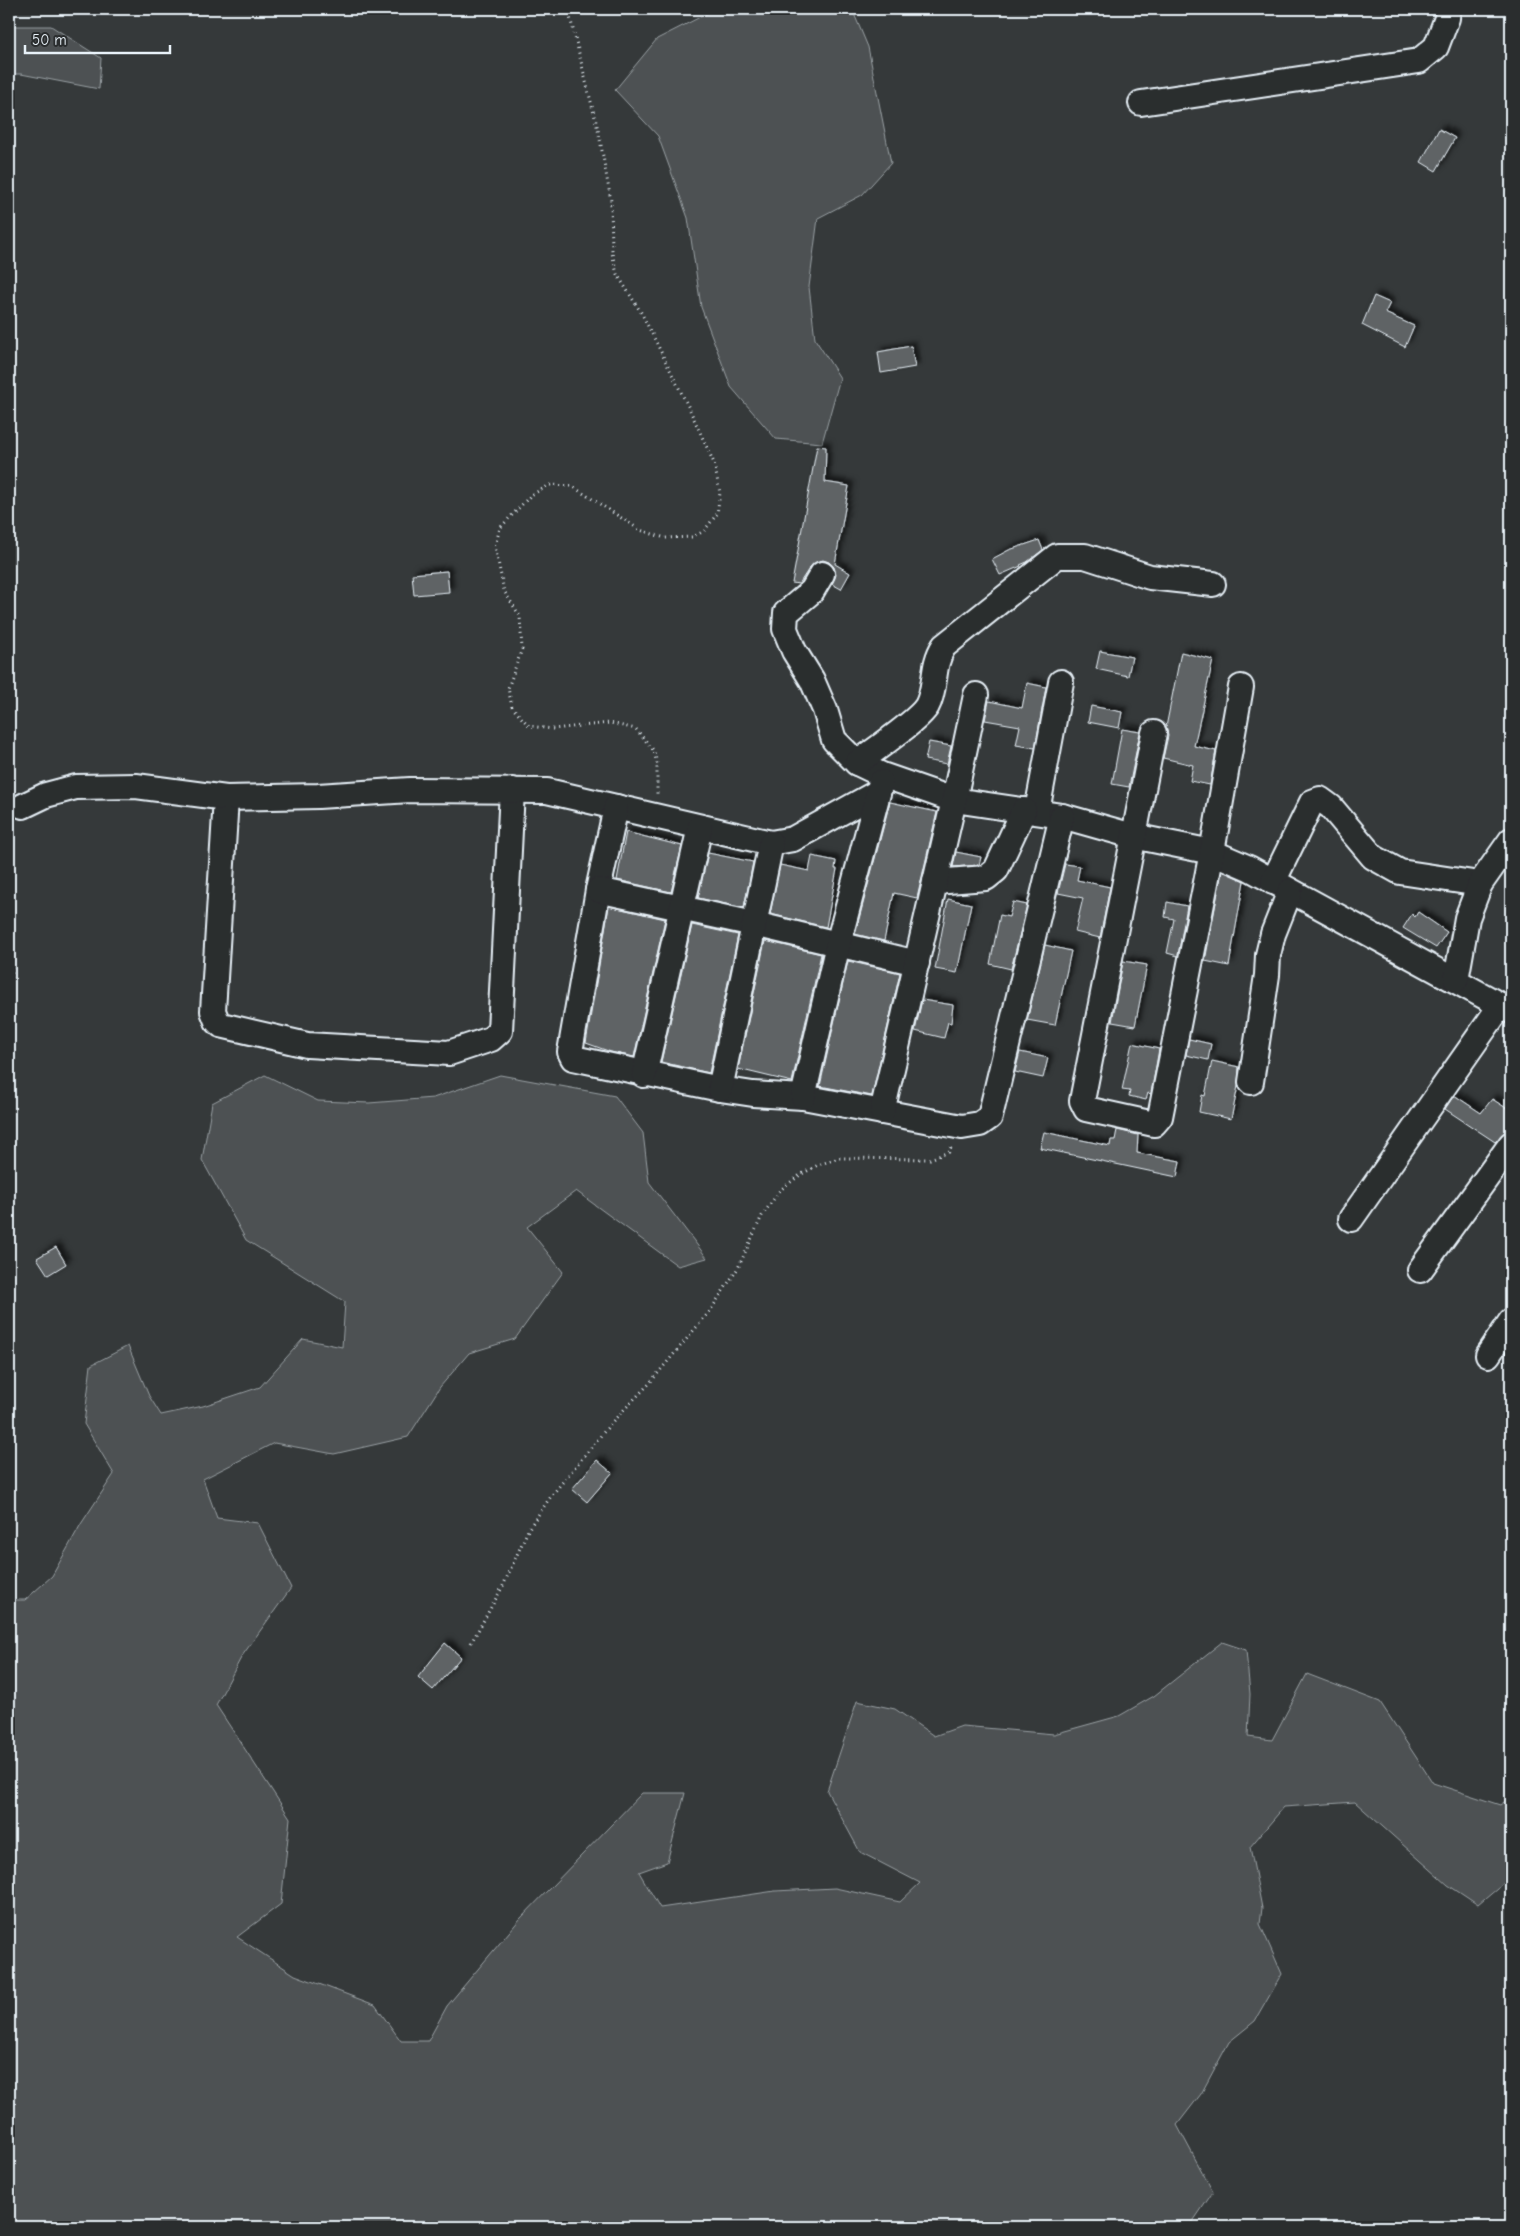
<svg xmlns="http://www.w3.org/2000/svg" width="1520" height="2236" font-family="'Comic Neue',sans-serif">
  <defs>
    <filter id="shadow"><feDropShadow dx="4.5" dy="-4.5" stdDeviation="2.5" flood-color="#0009"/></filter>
  </defs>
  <rect width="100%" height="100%" fill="#35393a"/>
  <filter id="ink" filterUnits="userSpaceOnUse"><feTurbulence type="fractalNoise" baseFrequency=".02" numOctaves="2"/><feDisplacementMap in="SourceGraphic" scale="10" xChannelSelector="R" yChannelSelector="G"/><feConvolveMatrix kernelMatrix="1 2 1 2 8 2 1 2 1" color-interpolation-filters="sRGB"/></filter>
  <g filter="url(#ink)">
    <g fill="#4d5152" stroke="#9aa1a5">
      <path d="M716 9H852L868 47 891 163 862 195 818 218 809 287 815 339 840 378 822 443 776 439 731 387 701 307 688 218 658 136 615 90 657 39Z"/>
      <path d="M9 26H51L101 58 99 89 21 74H9Z"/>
      <path d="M265 1075 318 1101 369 1103 433 1098 500 1075 615 1096 643 1133 649 1182 707 1258 678 1266 576 1191 527 1227 563 1272 515 1339 469 1353 440 1387 408 1437 334 1454 274 1443 203 1479 217 1518 258 1523 291 1588 242 1656 216 1705 290 1818 281 1904 237 1937 295 1975 375 2005 401 2041H428L447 2006 520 1919 642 1793H685L667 1862 639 1872 660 1908 775 1891 835 1888 900 1902 920 1883 860 1852 827 1791 857 1701 895 1709 934 1736 962 1726 1054 1734 1119 1716 1154 1696 1222 1642 1246 1650 1250 1694 1248 1737 1272 1740 1307 1674 1380 1702 1433 1783 1500 1805 1511 1797V1877L1478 1905 1448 1885 1355 1802 1284 1807 1250 1847 1262 1908 1260 1924 1282 1974 1255 2021 1229 2042 1201 2094 1177 2125 1213 2192 1192 2223 1188 2227H9V1600H25L52 1576 81 1524 114 1474 84 1424 91 1365 128 1346 149 1396 161 1415 203 1406 260 1387 303 1339 342 1347 345 1302 246 1240 202 1160 212 1103Z"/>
    </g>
    <g fill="#5f6365" stroke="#e8f1f8" filter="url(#shadow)">
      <path d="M1439 129 1455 138 1436 171 1421 162Z"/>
      <path d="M1374 296 1390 303 1385 313 1414 326 1405 347 1362 325Z"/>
      <path d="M911 346 915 367 881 373 878 352Z"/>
      <path d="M817 446 826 447 825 482 849 486 835 564 850 573 841 589 832 584 836 575 834 567 829 562 823 560 816 562 810 567 799 584 792 583Z"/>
      <path d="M1039 540 1043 550 1027 562 1020 565 1021 566 1000 575 992 559 1009 550Z"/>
      <path d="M447 571 449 592 414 595 412 574Z"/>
      <path d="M1100 651 1132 657 1128 676 1096 669Z"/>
      <path d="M1181 652 1213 660 1194 746 1216 751 1210 785 1190 781 1193 765 1163 758 1168 736 1166 727Z"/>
      <path d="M1027 683 1046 687 1035 748 1016 745 1020 726 985 720 989 701 1022 708Z"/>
      <path d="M1091 706 1122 712 1119 728 1088 722Z"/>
      <path d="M1122 729 1140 732 1129 787 1112 784Z"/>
      <path d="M929 742 951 746 947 764 925 760Z"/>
      <path d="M890 802 937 812 917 898 894 893 884 941 855 934Z"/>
      <path d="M626 832 682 846 671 892 617 880Z"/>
      <path d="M956 852 981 857 979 865 953 867Z"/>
      <path d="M708 853 753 862 744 908 698 898Z"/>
      <path d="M812 856 836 861 835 869H837L826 927 770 914 780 865 809 871Z"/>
      <path d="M1065 864 1080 866 1077 880 1110 887 1100 938 1075 932 1083 898 1058 893Z"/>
      <path d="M1222 871 1244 881 1229 966 1205 961Z"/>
      <path d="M948 899 971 904 957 973 935 969Z"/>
      <path d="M1013 902 1027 905 1011 969 990 964 1000 915 1009 917Z"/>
      <path d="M1167 902 1187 906 1178 956 1167 953 1174 919 1165 917Z"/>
      <path d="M609 906 665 919 634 1057 611 1052 586 1043Z"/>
      <path d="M1418 912 1447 932 1436 948 1403 928 1412 914 1415 917Z"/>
      <path d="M692 925 738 935 709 1073 661 1062Z"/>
      <path d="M765 941 821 954 792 1082 738 1069Z"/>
      <path d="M1045 945 1071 951 1055 1025 1027 1020Z"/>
      <path d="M848 961 900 973 872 1096 820 1086Z"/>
      <path d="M1123 961 1147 965 1135 1026 1112 1022Z"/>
      <path d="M922 1000 953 1005 951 1023 948 1022 944 1038 915 1031Z"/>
      <path d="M1189 1039 1211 1044 1208 1060 1186 1055Z"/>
      <path d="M1132 1043 1159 1049 1151 1094 1148 1093 1146 1100 1129 1096 1130 1091 1122 1090Z"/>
      <path d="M1020 1052 1048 1058 1043 1078 1015 1072Z"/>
      <path d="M1212 1061 1239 1067 1238 1086 1231 1119 1199 1112 1202 1095 1205 1096Z"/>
      <path d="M1454 1095 1481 1113 1492 1099 1511 1111V1130L1505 1132 1495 1142 1445 1109Z"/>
      <path d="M1117 1130 1138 1135 1137 1153 1180 1161 1177 1177 1040 1148 1044 1132 1110 1146 1111 1140H1115Z"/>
      <path d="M56 1247 66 1264 48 1275 37 1258Z"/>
      <path d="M597 1460 612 1473 587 1502 572 1489Z"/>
      <path d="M445 1643 461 1657 433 1690 418 1677Z"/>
    </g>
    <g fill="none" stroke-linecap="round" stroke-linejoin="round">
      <defs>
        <g id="street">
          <path d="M1141 103 1419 61 1436 47 1447 18 1448 9"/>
          <path d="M822 574 812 591 786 613 785 629 794 651 812 680 825 710 834 740 857 763 882 775 954 800 1062 816 1133 836 1212 852 1249 868 1511 1011"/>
          <path d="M1154 733 1082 1101 1086 1109 1154 1124 1160 1117 1212 852 1241 687"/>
          <path d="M857 763C872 752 919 720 927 706 937 687 931 666 944 646L1057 556H1085L1150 577 1213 584"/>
          <path d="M226 798 213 1011 217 1021 221 1025 307 1045 449 1053 491 1039 500 1031 512 790"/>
          <path d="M23 806 46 795 76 787 136 786 226 798 318 796 410 790 547 791 771 843 793 839 878 792"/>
          <path d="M616 807 598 890 570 1052 573 1058 720 1089 753 1094 803 1097 962 1127 980 1124 990 1117 1062 816"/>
          <path d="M1037 811 1061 682"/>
          <path d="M935 882 986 878 996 870 1024 810"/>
          <path d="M1273 882 1312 802 1320 799 1331 807 1373 857 1400 872 1480 884"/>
          <path d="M598 890 754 924 917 963"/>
          <path d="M1456 980 1467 918 1480 884 1511 840"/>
          <path d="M644 1075 700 827"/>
          <path d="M1251 1082 1267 975 1268 955 1273 934 1290 891"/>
          <path d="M720 1089 771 843"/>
          <path d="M803 1097 838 944 881 782"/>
          <path d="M882 1112 954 800 976 695"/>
          <path d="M1351 1219 1501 1005"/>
          <path d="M1420 1270 1511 1144"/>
          <path d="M1488 1355 1511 1321"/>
        </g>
      </defs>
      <use href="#street" stroke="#e8f1f8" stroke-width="28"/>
      <g stroke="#e8f1f8" stroke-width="3" stroke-dasharray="1 4" stroke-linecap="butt">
        <path d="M568 9 599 134 611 201 612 253 617 274 642 314 689 408 714 463 720 493 717 514 704 531 693 537 665 538 640 530 572 486 550 485 531 495 500 528 495 546 504 591 520 616 522 649 508 688 512 707 529 726 553 729 610 723 636 729 654 751 657 764V796"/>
        <path d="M9 952 12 973 9 987"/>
        <path d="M471 1643 503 1586 529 1528 552 1495 612 1422 648 1385 710 1311 738 1268 762 1216 780 1190 800 1175 818 1165 839 1158 930 1159 949 1152 952 1145"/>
      </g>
      <use href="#street" stroke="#2a2d2e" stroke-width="24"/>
    </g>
  </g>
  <rect width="1520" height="2236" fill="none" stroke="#2a2d2e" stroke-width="30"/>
  <rect x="15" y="15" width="1490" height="2206" fill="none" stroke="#e8f1f8" stroke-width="2" filter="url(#ink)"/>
  <path d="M25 45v8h145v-8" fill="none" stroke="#e8f1f8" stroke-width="2.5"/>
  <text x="32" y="45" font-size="15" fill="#e8f1f8" stroke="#2a2d2e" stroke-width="4" paint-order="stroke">50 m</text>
</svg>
